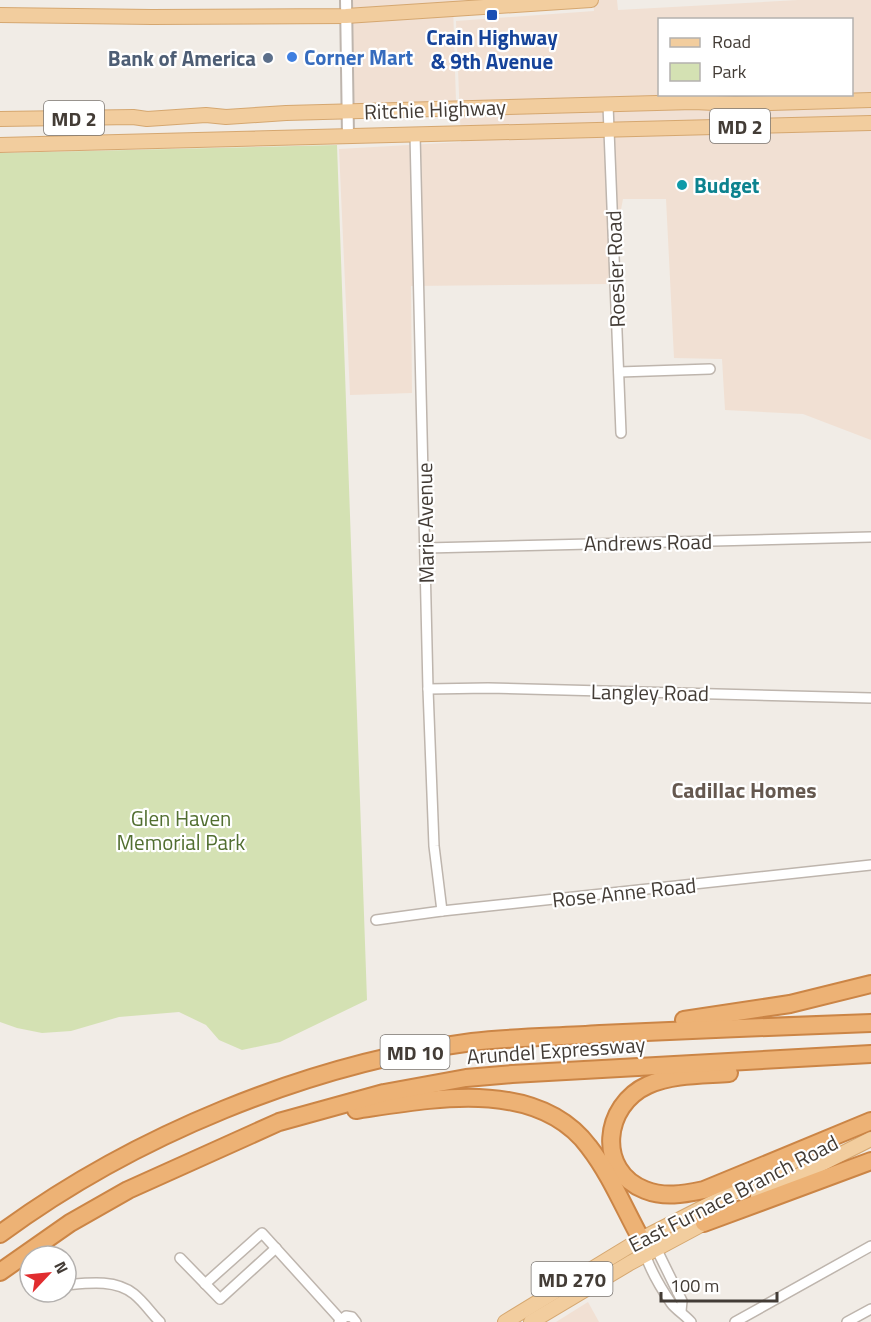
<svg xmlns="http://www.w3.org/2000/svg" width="871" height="1322" font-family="'Titillium Web',sans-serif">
  <rect width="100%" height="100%" fill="#f1ece6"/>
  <g fill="#f1e0d3" fill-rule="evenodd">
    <path d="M353 0H498L453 5 456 102 352 108Z"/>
    <path d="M593 0H617L618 10 798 0H871V440L803 414 725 410 722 359 674 358 666 199H623L607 284 411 286 412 393 350 395 339 149 461 142 456 21 594 11ZM660 20H852V94H660Z"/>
    <path d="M588 1302 599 1322H556Z"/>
  </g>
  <path fill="#d4e1b3" d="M337 145 367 1000 280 1042 242 1050 219 1040 206 1025 179 1012 119 1017 71 1031 42 1033 17 1028 0 1022V153Z"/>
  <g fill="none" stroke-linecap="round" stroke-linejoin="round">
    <defs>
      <g id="minor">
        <path d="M608 105 621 433"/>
        <path d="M415 134 428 689 434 846 442 911"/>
        <path d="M619 372 710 369"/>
        <path d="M426 548 871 537"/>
        <path d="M428 689 488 688 871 698"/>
        <path d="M376 920 442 911 871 865"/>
        <path d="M641 1239C645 1261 658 1284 671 1303 675 1309 686 1316 691 1322"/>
        <path d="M641 1239 656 1248 682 1301 681 1311"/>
        <path d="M180 1258 220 1299 276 1248"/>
        <path d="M205 1284 262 1233 340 1319"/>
        <path d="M66 1285C88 1283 115 1279 134 1294 144 1302 151 1313 160 1322"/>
        <path d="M339 1322 346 1316 352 1317 356 1322"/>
        <path d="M735 1322 871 1246"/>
        <path d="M847 1322 871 1309"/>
      </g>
      <path id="tertiary" d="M346 0 348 136"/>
      <g id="primary">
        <path d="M0 15 152 17 346 16 591 0"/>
        <path d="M0 119 133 117 147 119 206 115 226 117 286 113 694 102 735 104 871 100"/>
        <path d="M0 145 871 123"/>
        <path d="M758 1196 871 1139"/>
        <path d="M505 1322 641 1239 794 1161"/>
        <path d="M531 1322 630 1263 714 1218"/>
      </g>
      <g id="motorway">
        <path d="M684 1020 790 1004 871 984"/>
        <path d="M729 1073C703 1075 673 1074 648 1085 603 1105 596 1171 645 1190 665 1198 684 1194 704 1190L871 1121"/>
        <path d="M356 1110C430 1099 537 1077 589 1147 610 1174 624 1208 641 1239"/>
        <path d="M704 1223 871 1161"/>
        <path d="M0 1234C133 1136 307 1064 472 1042 514 1037 558 1037 600 1034 690 1030 781 1026 871 1023"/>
        <path d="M0 1272 70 1223 128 1190 279 1122 384 1093 466 1078 512 1074 871 1054"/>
      </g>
    </defs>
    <use href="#minor" stroke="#beb5ad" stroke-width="12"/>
    <use href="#tertiary" stroke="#beb5ad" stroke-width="14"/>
    <use href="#primary" stroke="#d5a770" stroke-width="16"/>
    <use href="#motorway" stroke="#cb8546" stroke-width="20"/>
    <use href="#minor" stroke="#fff" stroke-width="9"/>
    <use href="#tertiary" stroke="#fff" stroke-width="10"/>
    <use href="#primary" stroke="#f2cd9e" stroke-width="14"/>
    <use href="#motorway" stroke="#edb275" stroke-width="16"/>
  </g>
  <rect fill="#1a4fb4" stroke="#fff" stroke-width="2" x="486" y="9" width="12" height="12" rx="3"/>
  <circle fill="#3f7fe0" stroke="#fff" stroke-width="2" cx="292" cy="57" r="6"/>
  <circle fill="#5c6f8a" stroke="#fff" stroke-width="2" cx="268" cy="58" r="6"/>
  <circle fill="#0f9aa8" stroke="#fff" stroke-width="2" cx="682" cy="185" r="6"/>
  <g text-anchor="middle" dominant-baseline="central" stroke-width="4.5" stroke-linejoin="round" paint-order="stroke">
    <g fill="#fff" stroke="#7b7672" stroke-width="1.5">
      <rect x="44" y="101" width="60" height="34" rx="4.5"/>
      <rect x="710" y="109" width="60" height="34" rx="4.5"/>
      <rect x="380.5" y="1035" width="69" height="34" rx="4.5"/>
      <rect x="531.5" y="1262" width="81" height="34" rx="4.5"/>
    </g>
    <g font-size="20" font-weight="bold" fill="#433c36">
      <text x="74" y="118">MD 2</text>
      <text x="740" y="126">MD 2</text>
      <text x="415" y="1052">MD 10</text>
      <text x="572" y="1279">MD 270</text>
    </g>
    <g font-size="21" font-weight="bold" fill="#164399" stroke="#fff">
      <text x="492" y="37">Crain Highway<tspan x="492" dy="24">&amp; 9th Avenue</tspan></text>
    </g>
    <g font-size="21" font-weight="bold" fill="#366cbe" stroke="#fff" text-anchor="start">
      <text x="304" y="57">Corner Mart</text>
    </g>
    <g font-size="21" font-weight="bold" fill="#4e5e75" stroke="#fff" text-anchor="end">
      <text x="256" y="58">Bank of America</text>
    </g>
    <g font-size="21" fill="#433c36" stroke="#fff">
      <text transform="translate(435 109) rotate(-2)">Ritchie Highway</text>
      <text transform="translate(615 269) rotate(-92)">Roesler Road</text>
      <text transform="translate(425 523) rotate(-91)">Marie Avenue</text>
      <text transform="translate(648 542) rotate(-1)">Andrews Road</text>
      <text transform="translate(650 692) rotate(1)">Langley Road</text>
      <text transform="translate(624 892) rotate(-6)">Rose Anne Road</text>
      <text transform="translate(556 1050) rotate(-4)">Arundel Expressway</text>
      <text transform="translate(733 1193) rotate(-27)">East Furnace Branch Road</text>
    </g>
    <g font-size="21" font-weight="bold" fill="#0d838f" stroke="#fff" text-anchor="start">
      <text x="694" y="185">Budget</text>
    </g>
    <g font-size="21" fill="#516e30" stroke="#fff">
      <text x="181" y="818">Glen Haven<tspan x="181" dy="24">Memorial Park</tspan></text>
    </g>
    <g font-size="22" font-weight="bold" fill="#65584f" stroke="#fff">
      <text x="744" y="790">Cadillac Homes</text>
    </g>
  </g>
  <rect x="658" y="18" width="195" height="78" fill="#ffffff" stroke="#b4b1af" stroke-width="1.5"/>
  <rect x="670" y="38" width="30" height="9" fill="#f2cd9e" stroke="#b4b1af" stroke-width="1.5"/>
  <text x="712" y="48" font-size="18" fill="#433c36">Road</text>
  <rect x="670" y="63" width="30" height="18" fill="#d4e1b3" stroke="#b4b1af" stroke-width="1.5"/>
  <text x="712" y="78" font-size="18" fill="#433c36">Park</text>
  <g transform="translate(48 1274) rotate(64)"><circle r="28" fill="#ffffff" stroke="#b4b1af" stroke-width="1.5"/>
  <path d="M0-4.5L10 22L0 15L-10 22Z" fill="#e12d2f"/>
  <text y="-9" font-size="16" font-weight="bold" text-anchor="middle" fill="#433c36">N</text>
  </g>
  <path d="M661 1292v9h116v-9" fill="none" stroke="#433c36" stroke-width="3"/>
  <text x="670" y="1292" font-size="18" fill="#433c36" stroke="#ffffff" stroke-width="4.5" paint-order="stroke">100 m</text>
</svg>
